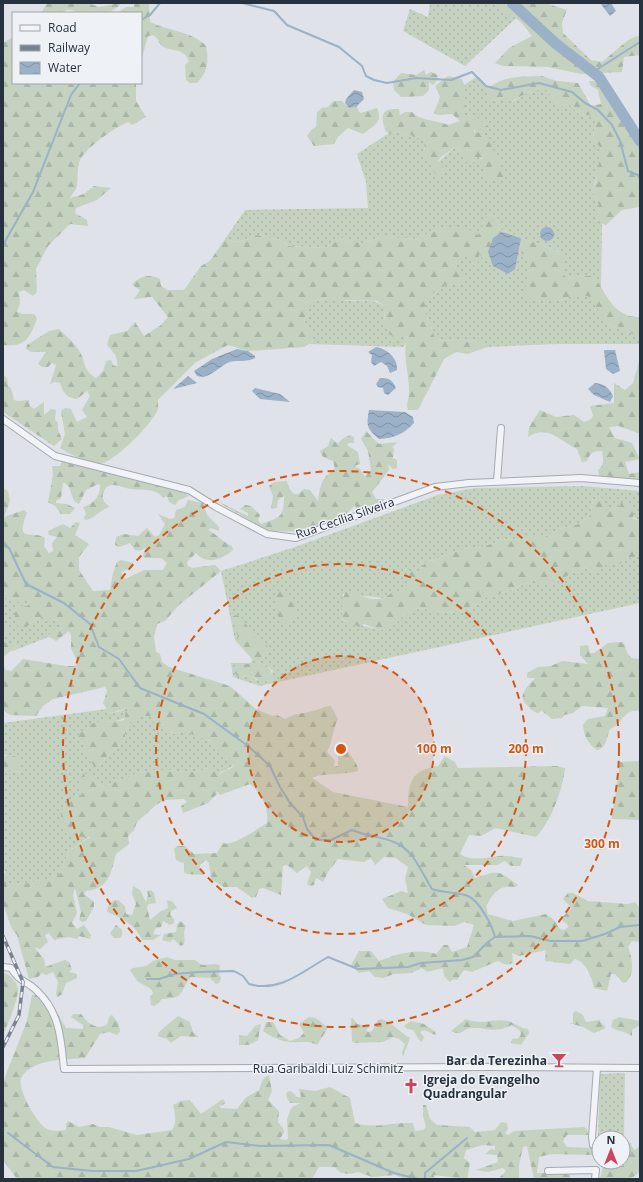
<svg xmlns="http://www.w3.org/2000/svg" width="643" height="1182" font-family="'Open Sans',sans-serif">
  <defs>
    <pattern id="grass-dots" width="8" height="8" patternUnits="userSpaceOnUse"><rect width="8" height="8" fill="#c5d2c0"/><path d="M2 2h.1M6 6h.1" fill="none" stroke="#a9b5a6" stroke-width="1.8" stroke-linecap="round"/></pattern>
    <pattern id="forest-firs" width="22" height="20" patternUnits="userSpaceOnUse"><rect width="22" height="20" fill="#c5d2c0"/><path d="M5 1l3.5 6h-7zM16 11l3.5 6h-7z" fill="#a9b5a6"/></pattern>
    <pattern id="water-waves" width="16" height="10" patternUnits="userSpaceOnUse"><rect width="16" height="10" fill="#9ab1c7"/><path d="M0 5q4-4 8 0t8 0" fill="none" stroke="#7e91a3"/></pattern>
  </defs>
  <rect width="100%" height="100%" fill="#dfe2e8"/>
  <g fill="url(#grass-dots)" fill-rule="evenodd">
    <path d="M430 3H494L516 18 465 66 403 31 410 9 428 17Z"/>
    <path d="M478 76 489 88 486 91 490 99 494 101 503 97 512 102 532 90H547L560 107 569 104 579 114 593 116 596 119 593 138C595 141 599 145 601 149 603 158 596 182 592 190L599 205 597 221 602 223 601 287 593 275 567 278 561 272 560 252 499 229 497 217 487 214 483 227 478 235 437 229 417 239 383 237 362 243 348 241 343 238 325 248 288 246 280 240 256 235 241 241 223 242 245 210 368 208 366 182 357 154 389 133 392 134 397 131 402 135 410 134 424 138 425 155 438 162 455 147 464 154 480 157 490 180 474 134 479 119 464 115V85Z"/>
    <path d="M515 250 529 257 558 301 572 296H589L610 326 639 335 640 344H558L487 347 483 342 436 340 425 313 426 297 446 285 463 278 453 265 466 253 476 268 479 253Z"/>
    <path d="M337 298C352 305 371 296 384 306V319L408 335 404 347 309 344 313 341 304 321 311 302 316 300Z"/>
    <path d="M582 486 640 491V521L619 507 611 510H606L602 498 593 500 590 516 576 525 559 529 545 537H532L524 540 507 539 478 548H469L443 555 436 560 427 561 416 574 407 576V589L402 592 390 594 383 598 343 594 342 620 379 630H388C401 619 415 600 432 612 442 611 449 613 458 612 468 612 481 601 489 595H497L535 580 551 584 585 567 592 572 607 560 640 556V603L260 686 233 677 231 663H251L252 659 235 640 221 571 298 546 438 495 475 488ZM259 662 270 668 273 672 257 680 250 676 238 677 234 666H247Z"/>
    <path d="M3 597 12 600H27L30 603 27 606 19 607 27 627C39 613 41 617 58 620L64 628 52 630 49 637 10 652 17 646 14 643H5L4 639 8 627H3Z"/>
    <path d="M129 707H133L134 710C121 722 119 721 102 721L89 737 96 769 107 756 123 743 129 722 144 715 152 716 155 723 164 725 174 734C178 733 183 731 187 732 203 734 224 750 234 762L233 766 218 774 208 768C189 776 182 770 162 770 141 770 122 779 103 787L96 783 87 774 80 782 84 793 67 804 90 836 69 851 60 874 48 879H39L32 883 14 884 6 888 5 871 3 870V769L22 772 6 755 3 756V723L107 709 109 713 118 712Z"/>
    <path d="M625 1073 624 1135H598L600 1074Z"/>
  </g>
  <g fill="url(#forest-firs)">
    <path d="M47 3H88L99 7 120 3 119 6 109 13H80L72 10H66L62 13H41Z"/>
    <path d="M134 3H149L150 22C168 31 192 31 206 46 209 61 208 72 197 83H190L186 80 185 65 189 61C183 44 161 55 158 39L153 35 148 36 141 61V13H117L126 7H134Z"/>
    <path d="M494 3H545L567 10 562 22 563 33 591 60 602 62 628 40 640 35V55L624 57 622 72 581 74 548 67 503 66 495 63 509 48 532 36 521 22Z"/>
    <path d="M13 37V83H136V101L146 117 132 125 128 122C114 128 83 149 79 163 77 171 78 177 77 185 77 189 72 194 70 198L84 194 94 186 111 188 97 200 76 208 75 213 87 220 88 226 70 224 48 246 36 269 37 292 33 296 24 290 19 292 20 303 17 312 23 314H34L37 319C29 339 26 347 3 345V43Z"/>
    <path d="M424 70 426 75 431 72 438 75 437 80 433 85 429 82V90L423 96 401 97 394 90 393 82 401 73 416 75Z"/>
    <path d="M448 76 462 79 464 84 465 115 479 119 489 127 486 131 474 130V134L480 132 487 137 504 172V176C495 181 492 182 484 175V168L480 162 482 158 477 157 475 162H465L464 154 455 147 440 158 438 162 443 167V172L440 175H436L425 155 424 138H415L410 134 402 135 397 131 392 134 386 132C381 117 379 108 399 109L400 115 405 112H412C420 121 437 120 448 125L460 121 452 114 438 115 434 113 440 97 435 86Z"/>
    <path d="M542 76 557 81 578 83 591 106 601 104 598 90 590 85 589 81H599L628 121 640 146V207L622 210 606 225 597 222 599 205 592 190 596 182 601 149 593 138 596 119 593 116 579 114 569 104 560 107 547 90H532L511 102 503 97 494 101 490 99 486 91C500 75 522 77 542 76Z"/>
    <path d="M333 101H342L349 108 357 106 359 112 361 113 377 108C384 121 373 127 363 134L348 128 338 137 334 144 314 146 307 136 312 129 316 127 317 112 322 108 328 107Z"/>
    <path d="M487 214 497 217 499 229 560 252 565 261 561 272 567 278 594 275C606 294 614 318 640 317V336L610 326 588 296H572L558 301 525 298 529 257 515 250 493 260 485 261 479 254 477 269 466 254 453 265 464 278 462 283 446 285 427 297 425 313 436 340 483 342 487 347 468 354 456 352 444 359 418 410H408C406 404 408 401 409 395 410 374 401 354 408 335L392 341 393 337C385 330 384 317 384 306L378 301 343 300 337 298 316 300 311 302C311 310 306 314 304 321L314 335C313 342 310 344 304 347L249 351 228 345 196 362 158 400C158 403 158 406 158 409 154 422 116 460 103 463 92 465 69 454 60 448L65 434 61 411 65 408 71 409 77 422 87 417 82 410 90 396 87 391 77 399C67 398 63 393 60 383L55 382 50 384 56 365 52 363 48 367H42L38 364 46 352H31L26 349 27 345 49 331 59 329C66 336 77 345 81 354 86 365 83 370 96 378L103 371 106 361 111 360 113 365 118 367 116 356 107 345 110 335 127 331 135 322 144 336 161 325 168 317 152 297 134 299 140 290 132 285C138 276 151 273 160 279L161 286 167 290H184L201 266 210 261 223 242 241 241 256 235 280 240 288 246 325 248 343 238 348 241 362 243 383 237 417 239 437 229H468L478 235 483 227 480 222Z"/>
    <path d="M640 358V434L619 426 609 427 615 438 632 443 640 459 625 462 629 474 640 472V479L599 476 598 470C605 465 603 458 602 451 593 451 590 453 587 461L582 462 577 449C560 441 548 424 528 437L529 427 540 410 556 417 574 415 584 422 590 420 593 416 590 406 614 403V383L625 390 633 383Z"/>
    <path d="M3 375 7 378 8 386 11 388 14 400 18 401 29 400 30 406 34 409 44 402V415L51 409 56 410 55 420 58 423V430L62 439 54 446 3 412Z"/>
    <path d="M366 431 379 444 398 442 392 447 394 449 393 458 397 460V468L393 469 388 464 389 470 372 492 376 499H384L383 502 356 509 355 505 343 518 306 532 270 531 260 527 217 501 248 516V513L240 509 245 505 251 506 260 515 258 520 261 524C280 517 284 518 284 496L278 500 277 508 271 509 273 496 269 486 274 482 287 481 289 488 294 494H298L304 489 310 490 318 501C321 484 320 479 335 469L333 461 323 457 320 451 328 446 331 438 338 444 342 439 350 435 354 437V443H348L347 445 358 452 360 464 354 466 360 469 365 477 371 470 368 451 361 439Z"/>
    <path d="M62 461 185 492 189 496 179 500 175 505 169 502 167 496 163 498C155 487 144 491 132 489 120 488 108 478 103 494 102 501 105 503 110 507 100 509 95 519 85 520L84 518 86 514 83 507C92 505 101 496 100 485L98 484 86 490 79 504 74 501 69 487 65 483H63L61 498 56 501V503L67 504 75 508 70 514H61L55 506 48 502 53 475 52 466H60Z"/>
    <path d="M3 488 8 491 10 501 4 517 24 510 27 513C14 545 33 529 45 538L44 546 49 553 53 551 52 543 57 537 49 535 48 531 63 524 70 528 76 522 80 523 75 535 89 544 79 557V570L93 591 110 590 113 573 117 562 121 560 133 563 132 568 121 572 125 579 144 570H163L167 563 161 558H144L143 554 146 548 139 551 135 550 130 543 119 547 115 545 116 537 124 534 138 536 147 528 155 537 159 535 165 524 158 514 170 519 174 518 176 510 185 507 188 500 203 503 207 515 219 527V531L211 528 208 530C218 535 222 542 232 546L233 550C223 559 206 566 196 553L187 562 188 566 192 568 215 565 221 571 179 605 165 621 157 624 154 637 156 652 160 654 162 662 169 667 230 686 256 709 272 716 277 715 285 719C296 713 301 714 313 711 320 710 323 706 331 706L338 719C332 730 333 741 327 752L335 761 332 767 338 766V748L343 744 357 765 358 771C345 775 320 773 312 778L333 792 408 807C408 783 411 770 438 766L445 756 455 762 458 768 557 766 565 768C563 789 551 822 536 837L496 828 481 836 469 835 460 854C471 862 488 857 501 856 508 855 516 858 523 858L520 866H511L505 861 497 865H464L471 870 475 878C499 870 498 870 518 885L515 887C499 884 493 894 486 906L488 914 513 921 546 914 553 919 560 929 564 930 568 927 567 924 560 919 572 908 563 899 568 893H573L588 901 627 904 635 902 640 908V942L632 941 628 947C632 957 635 972 627 982L623 983 615 974H611L607 991 594 988C592 977 586 962 575 959L570 964 545 961 546 950 519 956 512 953 513 962C507 967 504 964 498 961L472 972 464 970 457 980 453 979 450 982 444 976 443 968 427 972 422 968 411 973 394 974 383 978 375 977 369 971 359 973 351 965 359 951H371L379 961C397 954 417 948 436 954L444 945H448L452 952 467 947 474 925 465 922 454 926 426 925 407 914 388 908 382 899 401 891 408 893 405 878 408 867 396 858 384 857 375 865 371 858 364 862 338 859 328 872 323 882 316 878 314 885 310 886 307 884 311 872 307 866 297 873 287 865 283 866 281 895 263 888 259 889 256 897 252 898 237 887H224L211 879 209 863 206 860 200 865V869L204 871 203 875 187 874 184 872V863L176 860 174 849 177 846H185L194 854 217 853 223 843C233 847 257 829 267 823 269 807 262 794 250 784L220 795 216 791 217 794 208 803 183 813 181 806 187 802 184 799 164 800 156 805 137 822 134 830 128 836 129 844 116 854C111 873 109 889 86 891L84 894 94 902V907L86 921 82 922 79 920 81 912 75 888 73 895 77 913 72 923 77 929 84 925 91 935 90 939 79 936 77 939 69 937 54 940 49 933 45 935 48 942 40 949 34 947 44 959 45 967 65 960 69 962 72 969 69 972 77 974V978L66 983 62 994 58 997 56 994 58 982 53 972 46 975 42 973 38 977 29 979 17 935 12 929 3 904V870L7 879 6 888 14 884 32 883 39 879H48L60 874 69 851 90 837H69C60 828 57 813 68 803 72 799 79 796 84 793L80 782 83 774H87L96 783 103 787C122 779 141 770 162 770 182 770 189 776 208 768L219 774 233 767 234 762 210 741 187 732 174 734 164 725 155 723 152 716H144L129 722 123 743 107 756 96 769 83 749 85 742 89 738 76 739C82 729 92 721 104 721 111 721 117 722 124 720L126 711 134 710 133 707C125 707 118 712 109 713L103 703 107 691 105 687 53 699 43 706 36 716 10 715 3 710V665L6 670 11 671 23 659 66 666H74L78 663 71 648V635L69 631 56 641 49 637 51 630 64 628 58 620C41 617 39 613 27 627L18 626 15 623V611L19 607 27 606 30 603 27 600 15 603 12 600 3 597Z"/>
    <path d="M597 498H602L606 510H611L619 507 621 503 625 502 633 505V518L640 521V556L626 558 620 564 610 563 607 560 600 570 592 572 585 567 551 584 543 585 540 582 535 580 497 595H489C481 601 468 612 458 612 449 613 442 611 432 612 415 600 401 619 388 630H379L364 624 360 627 342 619V599L346 592 354 591C361 597 374 601 384 598 387 596 389 594 392 593 398 592 402 593 407 589V576L409 572 414 571 416 574 427 561 436 560 443 555 469 548H478L507 539 524 540 532 537H545L559 529 576 525 590 516 593 500Z"/>
    <path d="M278 591H282C292 599 298 606 294 620L282 624C277 614 271 601 278 591Z"/>
    <path d="M237 615 241 617 252 633 251 637 263 639 269 650 264 659C243 662 235 632 233 616Z"/>
    <path d="M3 627H9V632L4 639 5 643H14L17 646 3 657Z"/>
    <path d="M622 642 625 645C627 655 629 659 640 659V711C630 709 625 715 619 723 617 726 611 727 609 731 607 739 606 748 597 750 588 744 584 736 583 725L588 719 605 716 608 708 582 706 573 713 564 715 562 718 552 719 542 711 538 713C534 712 531 710 528 706 516 696 527 687 535 678H527V673L538 667 551 666 562 661 588 664 580 655V646L588 645 590 653H594L608 643Z"/>
    <path d="M259 662C269 667 273 668 271 680L264 682 250 676 238 677 233 670 234 666C242 663 251 665 259 662Z"/>
    <path d="M3 756H15L21 764 22 772 3 769Z"/>
    <path d="M640 761V820L612 819 620 762Z"/>
    <path d="M133 886 140 890 146 902 148 895 147 891 151 890 154 893 156 903 149 904 147 907 150 920 161 911 168 908 167 900 173 902 177 908 171 911 170 915 174 919V923L170 925 163 921 161 927 156 928 153 934 161 935 153 940H142C135 924 122 918 107 912 108 905 110 900 118 900L125 906 126 914 132 915 136 904 132 894Z"/>
    <path d="M181 921 186 926C182 935 186 936 184 944L181 946 173 939 170 942 162 940 164 934 176 932 177 924Z"/>
    <path d="M116 925 122 930V935L120 938H114L110 933Z"/>
    <path d="M167 957 175 960H195L202 965 216 964 220 965 219 974 221 978 220 982 216 984 210 978 191 977C178 993 186 998 162 999L155 1006 151 1005 150 997 153 993 151 989 137 981 130 970 133 968 146 966 153 961Z"/>
    <path d="M5 973C11 976 17 982 18 989 19 996 7 1028 3 1034V974Z"/>
    <path d="M42 994 48 997 66 1028 83 1029V1025L71 1017 73 1014H81C89 1024 95 1030 107 1025L109 1017 112 1015 119 1024 120 1032 117 1035 109 1032 100 1034 85 1058C66 1060 45 1058 28 1070 25 1072 22 1075 21 1079 18 1090 35 1119 43 1126 48 1132 59 1131 66 1130V1124L68 1121 79 1127 93 1124 100 1127H109L137 1135 172 1130C177 1123 175 1113 173 1105L181 1101 190 1100 201 1114 223 1099 225 1103 222 1106 219 1105 221 1108 237 1109 245 1098 259 1090 263 1079 269 1075 272 1091 268 1100 279 1111 278 1122 283 1128 284 1132 280 1139 284 1140 288 1139 287 1120 291 1108 300 1103H290L286 1096 287 1092 291 1091 297 1097H301L299 1089 315 1091 330 1087 350 1098 355 1123C377 1129 390 1122 413 1123L415 1131 423 1130 426 1127 423 1116V1105H426L430 1119 437 1125 470 1127 475 1132 495 1130 501 1122 507 1123 508 1129 505 1133 508 1135 514 1131 584 1127 587 1129 588 1135H567L563 1141 567 1147 592 1148V1155L552 1154 539 1157 537 1173H566L570 1175V1179H534L527 1146 523 1147 519 1165V1179H498L506 1171 503 1168 488 1172 476 1170 498 1162 497 1155 485 1154 491 1149 495 1150V1146L483 1145 466 1150 464 1158 470 1163 467 1179 434 1175V1179H405L395 1175 372 1177 358 1172 350 1174 341 1173 334 1167H319L312 1179H17L3 1160V1082L27 1021 32 995Z"/>
    <path d="M576 1011 583 1015 586 1022 599 1020 606 1028 594 1033 583 1027 569 1023H573V1013Z"/>
    <path d="M178 1016 190 1022 193 1032 199 1037 181 1036 171 1043 167 1039 157 1036 160 1031Z"/>
    <path d="M309 1017 316 1018 328 1028 317 1045C308 1040 302 1043 292 1042 282 1042 271 1037 263 1031L266 1022H273L280 1035 290 1041 299 1038 304 1033 299 1024Z"/>
    <path d="M619 1017 640 1021V1025L632 1030V1036C623 1030 618 1032 611 1027L613 1020Z"/>
    <path d="M351 1018H353L357 1024 370 1026 366 1030 368 1032 372 1031 378 1020 382 1019C392 1023 400 1032 410 1038L403 1057 402 1053 405 1044 399 1039 393 1037 383 1042 354 1043 352 1041Z"/>
    <path d="M466 1019C482 1026 493 1018 507 1021 515 1022 519 1028 528 1029L529 1033 521 1045 511 1043 512 1039 519 1038 521 1034 520 1031 512 1025C493 1034 489 1027 471 1028 461 1029 463 1037 451 1031Z"/>
    <path d="M411 1021 424 1024 436 1032 435 1035 424 1030 420 1032 424 1037 422 1042 419 1040 413 1030 407 1029 404 1026Z"/>
    <path d="M261 1024 258 1040 249 1045H239V1035L247 1036 255 1026Z"/>
    <path d="M623 1140 631 1143 632 1147 635 1150 640 1145V1172L630 1179H600L604 1162H623Z"/>
  </g>
  <g fill="url(#water-waves)">
    <path d="M600 3H611L616 11 610 16Z"/>
    <path d="M354 90 362 92 364 99 357 106 349 108 345 103 346 99Z"/>
    <circle cx="547" cy="234" r="7"/>
    <path d="M502 232 521 238 515 269 508 274 493 266 488 252 493 238Z"/>
    <path d="M376 347C387 349 398 358 397 370L390 373 387 366 381 362 374 366 371 362 372 355 368 352Z"/>
    <path d="M237 349 248 351 255 356V358C247 363 235 359 227 363 218 368 208 380 197 376L194 371 212 359Z"/>
    <path d="M604 350H615L620 371 613 374 606 369Z"/>
    <path d="M188 376 197 383 173 389Z"/>
    <path d="M380 378C390 378 392 380 396 388L388 395 384 393 383 388 378 387 376 384Z"/>
    <path d="M595 383C605 384 609 388 613 396L610 402 594 395 588 389Z"/>
    <path d="M255 388 280 394 290 402 260 399 252 391Z"/>
    <path d="M369 410 405 412 413 417 414 423C404 434 394 438 379 439 367 429 366 426 369 410Z"/>
  </g>
  <g fill="none" stroke-linecap="round" stroke-linejoin="round">
    <g stroke="#9ab1c7" stroke-width="2">
      <path d="M242 3 274 11 287 25 339 47 362 66 366 76 374 80 387 83 416 78 451 80 472 72 486 86 501 90 539 83 572 92 585 103 598 110 612 125 620 141 628 171 638 175 640 179"/>
      <path d="M141 20 150 15 160 3"/>
      <path d="M593 72 640 42"/>
      <path d="M3 245 33 192 71 95 80 83"/>
      <path d="M3 545 9 548 26 584 64 603 90 624 99 647 119 659 140 688 204 714 248 746 270 766 280 787 290 803 303 817 307 829 316 840H331L352 830C366 836 382 837 394 842 414 850 421 872 432 889 444 893 457 892 468 896 480 901 492 926 495 937"/>
      <path d="M147 979H159L175 974 199 972 234 971 243 976 249 984C280 993 303 971 328 957L358 969 408 967 421 963 462 960 473 957 488 942 495 937 530 936 551 941H582L605 934 620 927 640 925"/>
      <path d="M8 1133 53 1167 92 1171H136L189 1159 226 1142 261 1146 329 1145 394 1173 418 1179"/>
      <path d="M425 1179V1173L467 1138"/>
    </g>
    <path stroke="#9ab1c7" stroke-width="11" d="M512 3 555 43 599 77 640 141"/>
    <defs>
      <g id="minor">
        <path d="M3 419 55 456 189 490 216 507 267 534 296 538 435 487 469 483 581 478 640 483"/>
        <path d="M497 481 501 428"/>
        <path d="M3 967 11 968C20 983 26 980 36 990 60 1012 61 1039 64 1069L490 1067 640 1068"/>
        <path d="M593 1145 592 1137 597 1068"/>
        <path d="M548 1171 596 1170 595 1179"/>
      </g>
    </defs>
    <use href="#minor" stroke="#a4a9b2" stroke-width="8"/>
    <use href="#minor" stroke="#f1f3f6" stroke-width="6"/>
    <defs>
      <path id="rail" d="M3 936 23 982 19 1015 3 1047"/>
    </defs>
    <use href="#rail" stroke="#788291" stroke-width="3.5"/>
    <use href="#rail" stroke="#eef1f5" stroke-width="2" stroke-dasharray="6" stroke-linecap="butt"/>
  </g>
  <circle cx="341" cy="749" r="93" fill="#d55511" fill-opacity=".12"/>
  <g fill="none" stroke="#d55511" stroke-width="2" stroke-dasharray="7 5">
    <circle cx="341" cy="749" r="93"/>
    <circle cx="341" cy="749" r="185"/>
    <circle cx="341" cy="749" r="278"/>
  </g>
  <defs>
    <symbol id="bar-bare" viewBox="-9 -9 18 18"><path d="M-6-5H6L.8 .8V4.5H3.5V6h-7V4.5H-.8V.8Z" fill="#cb455c" stroke="#eef1f5" stroke-width="2.5" paint-order="stroke"/></symbol>
    <symbol id="church-bare" viewBox="-9 -9 18 18"><path d="M-1.2-6h2.4v3.5h3.3v2.4h-3.3V6h-2.4V-.1h-3.3v-2.4h3.3Z" fill="#cb455c" stroke="#eef1f5" stroke-width="2.5" paint-order="stroke"/></symbol>
  </defs>
  <g fill-rule="evenodd">
    <use href="#bar-bare" x="548" y="1049" width="22" height="22"/>
    <use href="#church-bare" x="400" y="1075" width="22" height="22"/>
  </g>
  <g text-anchor="middle" dominant-baseline="central" stroke-width="3" stroke-linejoin="round" paint-order="stroke">
    <g font-size="12" fill="#28313e" stroke="#eef1f5">
      <text transform="translate(345 518) rotate(-19)">Rua Cecília Silveira</text>
      <text x="328" y="1068">Rua Garibaldi Luiz Schimitz</text>
    </g>
    <g font-size="12" font-weight="bold" fill="#28313e" stroke="#eef1f5" text-anchor="end">
      <text x="547" y="1060">Bar da Terezinha</text>
      <text x="423" y="1079" text-anchor="start">Igreja do Evangelho<tspan x="423" dy="14">Quadrangular</tspan></text>
    </g>
  </g>
  <circle cx="341" cy="749" r="6" fill="#d55511" stroke="#eef1f5" stroke-width="2"/>
  <g font-size="12" text-anchor="middle" font-weight="bold" fill="#d55511" stroke="#eef1f5" stroke-width="3" stroke-linejoin="round" paint-order="stroke">
    <text x="434" y="753">100 m</text>
    <text x="526" y="753">200 m</text>
    <text x="602" y="848">300 m</text>
  </g>
  <rect width="643" height="1182" fill="none" stroke="#28313e" stroke-width="8"/>
  <rect x="12" y="12" width="130" height="72" fill="#eef1f5" stroke="#9fa4ac"/>
  <rect x="20" y="25" width="20" height="6" fill="#f1f3f6" stroke="#9fa4ac"/>
  <text x="48" y="32" font-size="12" fill="#28313e">Road</text>
  <rect x="20" y="45" width="20" height="6" fill="#788291" stroke="#9fa4ac"/>
  <text x="48" y="52" font-size="12" fill="#28313e">Railway</text>
  <rect x="20" y="62" width="20" height="12" fill="url(#water-waves)" stroke="#9fa4ac"/>
  <text x="48" y="72" font-size="12" fill="#28313e">Water</text>
  <g transform="translate(611 1150)"><circle r="19" fill="#eef1f5" stroke="#9fa4ac"/>
  <path d="M0-3L7 15L0 10L-7 15Z" fill="#cb455c"/>
  <text y="-6" font-size="11" font-weight="bold" text-anchor="middle" fill="#28313e">N</text>
  </g>
</svg>
